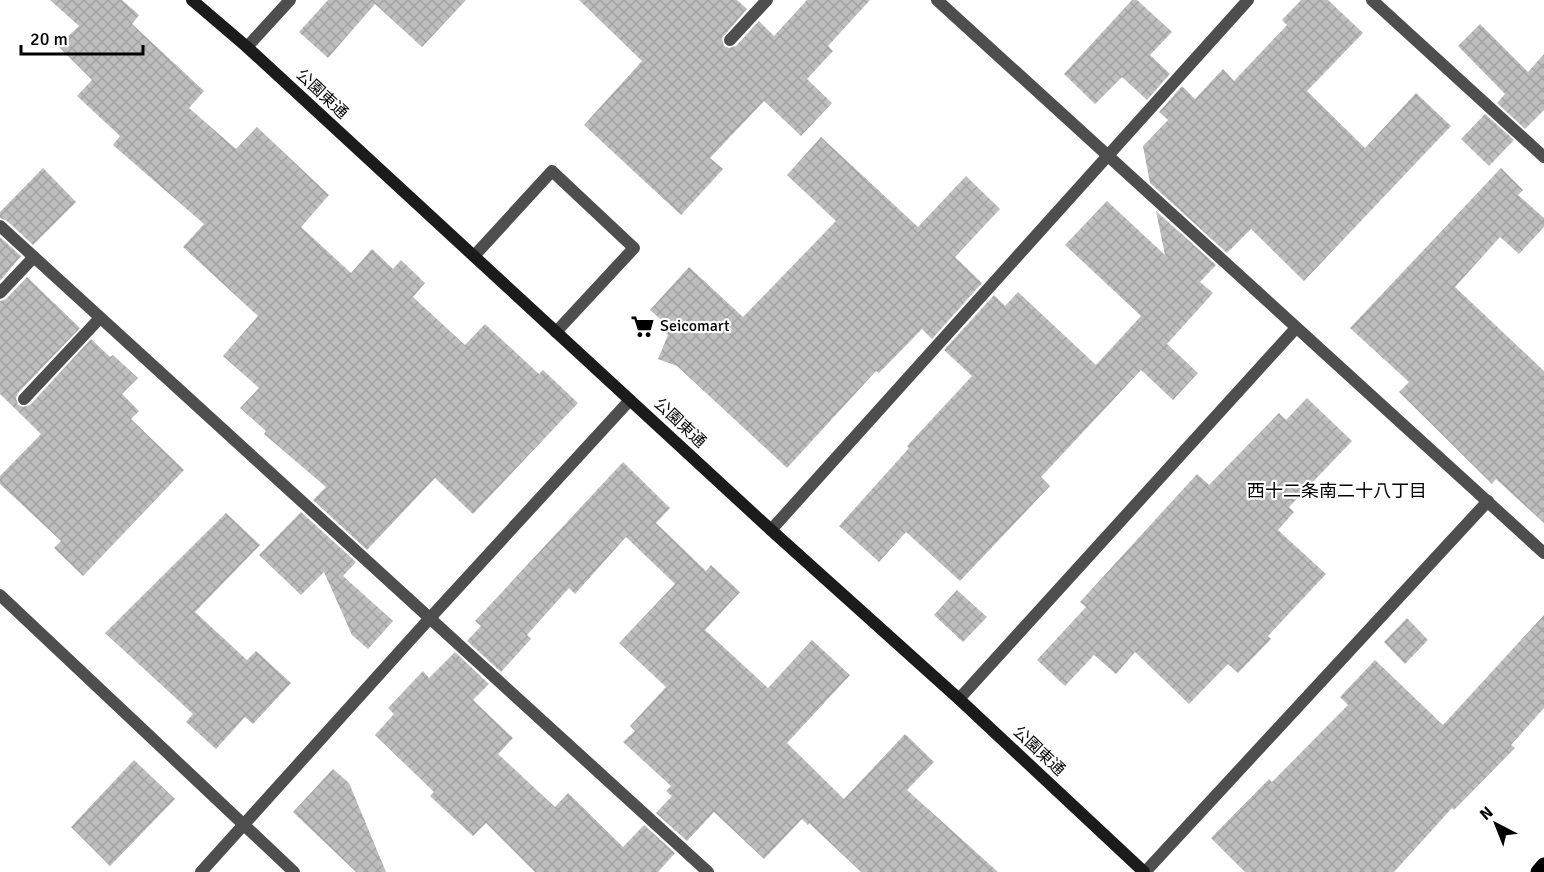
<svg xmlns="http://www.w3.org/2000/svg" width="1544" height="872" font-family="Signika,'Noto Sans JP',sans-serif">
  <defs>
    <pattern id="building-cross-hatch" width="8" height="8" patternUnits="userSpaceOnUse" patternTransform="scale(1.5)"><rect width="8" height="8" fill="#bebebe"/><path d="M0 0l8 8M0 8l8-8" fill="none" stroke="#a2a2a2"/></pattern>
  </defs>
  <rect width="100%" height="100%" fill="#fff"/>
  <g fill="url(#building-cross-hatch)">
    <path d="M50 0H122L139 15 132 24 204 91 189 108 236 149 257 127 329 195 301 227 351 273 372 249 393 269 401 260 425 283 413 297 465 345 485 324 539 374 543 370 578 403 473 514 435 478 367 550 313 500 326 487 264 434 266 431 240 408 259 388 223 356 258 316 183 247 204 224 113 145 120 136 77 96 92 80 58 46 79 26Z"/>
    <path d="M328 0H466L422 47 375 4 328 58 299 32Z"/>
    <path d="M579 0H737L747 9 722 38 724 46 729 48 736 46 759 21 774 36 807 0H870L828 46 833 51 807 79 832 103 801 136 764 101 710 158 723 169 681 215 584 125 642 61Z"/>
    <path d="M1132 0H1137L1172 32 1150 55 1170 74 1147 100 1122 77 1095 104 1064 74Z"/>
    <path d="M1301 0H1328L1363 33 1307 91 1365 148 1416 93 1451 126 1304 281 1251 229 1227 253 1150 183 1143 146 1168 120 1159 112 1182 86 1195 99 1223 69 1234 81 1287 25 1282 20Z"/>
    <path d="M1480 24 1528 72 1544 54V110L1525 129 1497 103 1505 94 1458 46Z"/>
    <path d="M1485 114 1514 140 1489 166 1461 139Z"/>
    <path d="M821 137 918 227 966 176 1000 209 955 257 982 283 932 339 922 329 879 373 876 371 787 468 677 366 658 359 668 335 659 327 664 322 650 310 689 267 743 317 836 221 787 175Z"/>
    <path d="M43 168 76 202 33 245 6 220 0 218V212Z"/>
    <path d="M1501 168 1523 190 1518 195 1544 218V227L1519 254 1500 237 1455 287 1544 371V523L1496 479 1492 484 1399 392 1409 382 1350 328Z"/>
    <path d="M1107 201 1165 255 1156 211 1216 265 1200 282 1213 293 1167 344 1198 373 1173 400 1141 370 1041 477 1050 486 960 581 906 532 879 562 839 526 909 448 907 446 972 376 944 350 994 295 1005 306 1018 292 1096 365 1141 316 1065 245Z"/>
    <path d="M0 237 21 256 0 281Z"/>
    <path d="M27 277 80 328 18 393 16 398 18 405 23 407 30 405 91 339 110 357 113 355 138 378 122 394 139 411 131 419 184 470 83 576 54 548 61 541 0 484V476L41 434 0 394V301L6 299Z"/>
    <path d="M1307 398 1352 441 1289 507 1294 512 1278 530 1326 574 1268 636 1271 639 1238 673 1228 664 1189 704 1135 652 1116 674 1094 655 1065 686 1037 660 1086 607 1080 602 1197 474 1209 485 1279 413 1286 420Z"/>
    <path d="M623 462 670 508 656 523 706 571 711 565 740 592 705 630 768 688 812 640 850 675 787 743 844 799 905 734 934 762 907 790 998 872H861L809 823 808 825 802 819 764 859 714 812 687 841 656 813 672 796 666 791 671 786 623 742 635 731 630 726 666 687 619 643 675 584 626 537 575 594 569 588 527 635 531 639 501 672 467 641 481 626 475 621Z"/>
    <path d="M301 512 356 562 343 576 393 621 368 649 352 635 324 572 301 595 259 555Z"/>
    <path d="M226 513 260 545 195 612 247 660 256 651 291 683 253 724 245 717 216 749 186 722 193 714 105 633Z"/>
    <path d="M957 590 987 617 963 642 934 615Z"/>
    <path d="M1544 615V708L1511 745 1515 748 1454 810 1452 808 1394 872H1245L1211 838 1269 779 1272 782 1348 705 1340 697 1375 660 1443 725Z"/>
    <path d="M1407 618 1428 640 1405 664 1384 642Z"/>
    <path d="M455 652 489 684 473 700 513 738 498 754 555 807 568 793 623 847 644 825 675 853 658 872H535L486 823 473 836 430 796 434 792 375 735 394 714 388 708 423 671 429 678Z"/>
    <path d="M134 760 175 799 110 866 71 827Z"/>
    <path d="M333 769 349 783 386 872H356L293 812Z"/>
  </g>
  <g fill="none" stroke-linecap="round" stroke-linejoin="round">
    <g stroke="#4e4e4e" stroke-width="12">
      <path d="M730 40 767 0"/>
      <path d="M474 256 552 171 634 248 556 332"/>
      <path d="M0 293 34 257"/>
      <path d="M24 399 100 318"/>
    </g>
    <g stroke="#4e4e4e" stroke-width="12">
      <path d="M937 0 1544 553"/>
      <path d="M1372 0 1544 157"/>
      <path d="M247 47 290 0"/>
      <path d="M0 226 708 872"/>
      <path d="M771 530 1248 0"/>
      <path d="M0 595 294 872"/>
      <path d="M959 699 1296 328"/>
      <path d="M201 872 430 618 630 400"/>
      <path d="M1145 872 1488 501"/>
    </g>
    <path stroke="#1b1b1b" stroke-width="12" d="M192 0 247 47 771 530 959 699 1144 872"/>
    <path stroke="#000" stroke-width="15" d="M1538 872 1544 865"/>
  </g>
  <defs>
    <symbol id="supermarket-bare" viewBox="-9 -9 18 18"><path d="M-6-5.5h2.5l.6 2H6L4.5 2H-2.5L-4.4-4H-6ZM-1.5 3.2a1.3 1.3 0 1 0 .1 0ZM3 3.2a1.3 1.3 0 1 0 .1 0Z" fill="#000" stroke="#fff" stroke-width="2.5" paint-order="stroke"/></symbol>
  </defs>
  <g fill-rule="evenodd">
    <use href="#supermarket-bare" x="626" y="310" width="33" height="33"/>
  </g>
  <g text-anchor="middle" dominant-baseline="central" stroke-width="4.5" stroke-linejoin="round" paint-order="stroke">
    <g font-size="16" fill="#000" stroke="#fff">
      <text transform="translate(322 94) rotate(43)">公園東通</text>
      <text transform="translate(680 423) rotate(43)">公園東通</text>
      <text transform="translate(1039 751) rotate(43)">公園東通</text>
    </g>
    <g font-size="16" fill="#000" stroke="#fff" text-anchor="start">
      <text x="660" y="326">Seicomart</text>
    </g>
    <g font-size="18" fill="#000" stroke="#fff">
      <text x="1337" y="491">西十二条南二十八丁目</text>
    </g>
  </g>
  <g transform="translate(1496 824) rotate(318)" stroke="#ffffff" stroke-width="4.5" paint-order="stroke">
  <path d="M0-4.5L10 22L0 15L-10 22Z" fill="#000000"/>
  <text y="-9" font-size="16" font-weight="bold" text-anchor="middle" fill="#000000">N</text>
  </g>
  <path d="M21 45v9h122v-9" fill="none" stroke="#000000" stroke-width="3"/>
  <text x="30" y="45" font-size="18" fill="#000000" stroke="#ffffff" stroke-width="4.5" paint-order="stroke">20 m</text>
</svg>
